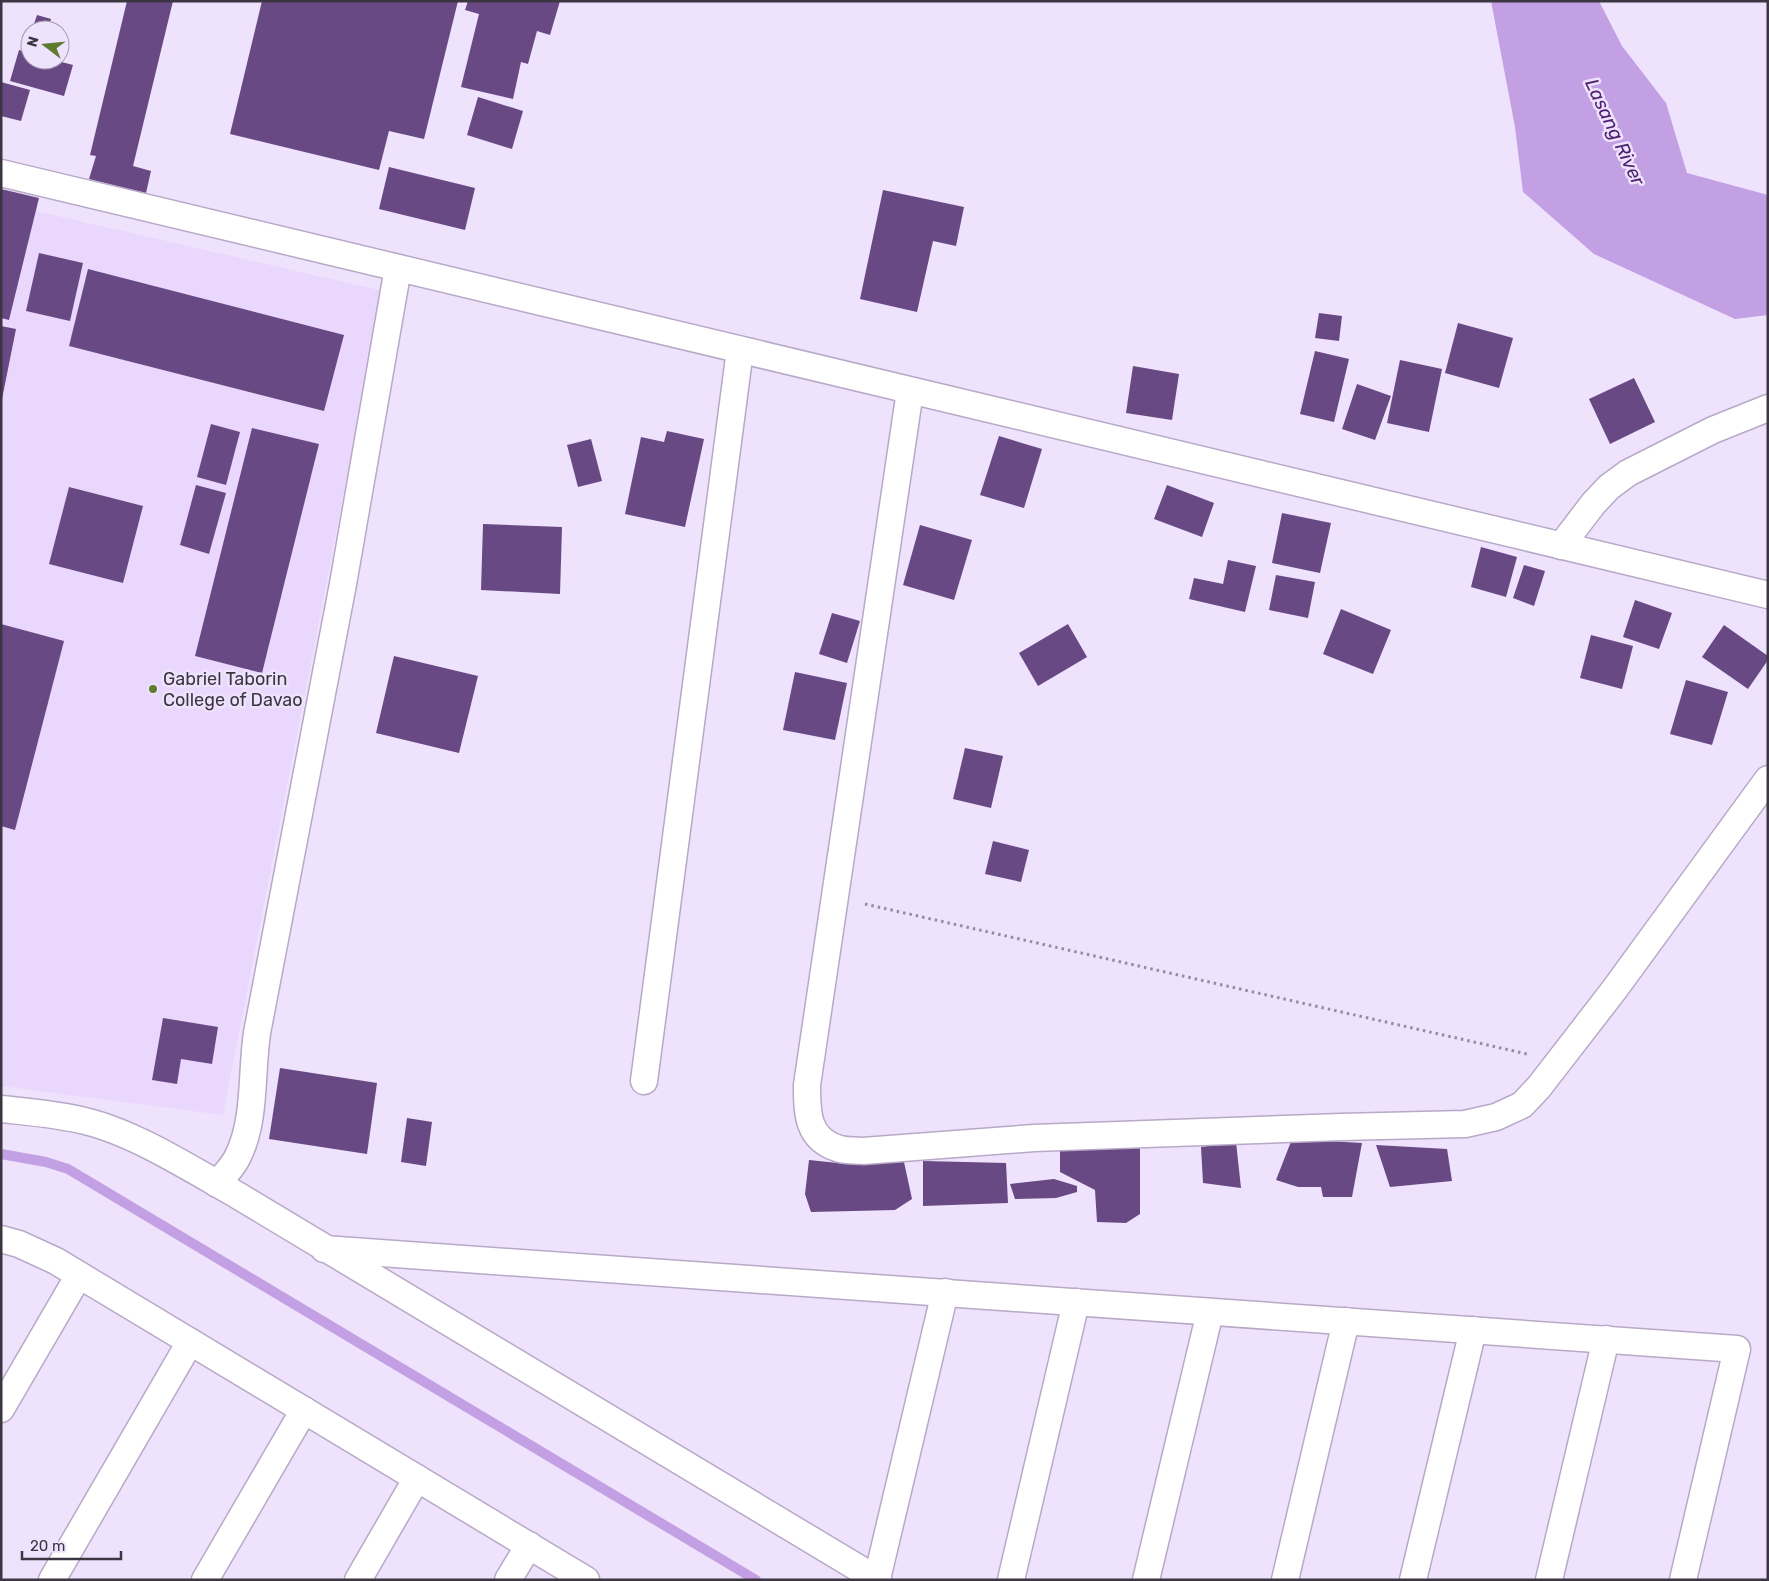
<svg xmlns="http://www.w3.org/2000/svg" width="1769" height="1581" font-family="Rubik,sans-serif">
  <rect width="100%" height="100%" fill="#eee2fc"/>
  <path fill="#ead7fd" d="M1 203 383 291 223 1115 1 1086Z"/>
  <path fill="#c2a0e3" d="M1491 1H1599L1622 46 1666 103 1687 173 1768 195V315L1735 319 1594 254 1523 192 1515 127Z"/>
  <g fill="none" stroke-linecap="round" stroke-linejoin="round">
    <path stroke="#c2a0e3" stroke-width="10" d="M1 1154 46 1162 68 1169 756 1580"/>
  </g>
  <g fill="#684984">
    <path d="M127 1H173L133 166 151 171 146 193 89 179 96 156 90 155Z"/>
    <path d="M262 1H458L424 139 389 131 379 170 230 134Z"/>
    <path d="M468 1H560L550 35 537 31 528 64 521 62 513 99 461 87 479 14 465 10Z"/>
    <path d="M37 15 51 19 48 30H32Z"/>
    <path d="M29 40 30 60H54L73 65 64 96 10 81 19 50 26 52Z"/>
    <path d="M1 82 30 90 21 121 1 116Z"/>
    <path d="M478 97 523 111 512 149 467 135Z"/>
    <path d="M389 167 475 188 465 230 379 209Z"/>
    <path d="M1 189 39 198 9 320 1 318Z"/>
    <path d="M883 190 964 207 956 246 933 241 917 312 860 299Z"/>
    <path d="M39 253 83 263 70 321 26 311Z"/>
    <path d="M88 269 344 335 324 411 69 346Z"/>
    <path d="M1319 313 1342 316 1339 341 1315 338Z"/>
    <path d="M1458 323 1513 338 1499 388 1445 373Z"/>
    <path d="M1 326 16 329 2 399H1Z"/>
    <path d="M1315 351 1349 359 1334 422 1300 414Z"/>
    <path d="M1400 360 1442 369 1429 432 1387 423Z"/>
    <path d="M1133 366 1179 374 1172 420 1126 413Z"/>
    <path d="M1634 378 1655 422 1610 444 1589 399Z"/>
    <path d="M1357 384 1391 396 1375 440 1342 429Z"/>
    <path d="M211 424 240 432 226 485 197 477Z"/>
    <path d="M252 428 319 444 262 673 195 656Z"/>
    <path d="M667 431 704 439 685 527 625 514 641 437 664 442Z"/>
    <path d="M999 436 1042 449 1024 508 980 495Z"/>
    <path d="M591 439 602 481 578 487 567 445Z"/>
    <path d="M196 485 226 493 209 554 180 545Z"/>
    <path d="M1167 485 1214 503 1202 537 1154 519Z"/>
    <path d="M69 487 143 506 123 583 49 564Z"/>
    <path d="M1282 513 1331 523 1320 573 1272 563Z"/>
    <path d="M483 524 562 527 560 594 481 590Z"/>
    <path d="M920 525 972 540 954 600 903 585Z"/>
    <path d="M1481 547 1517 557 1506 597 1471 587Z"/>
    <path d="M1228 560 1256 566 1245 612 1189 599 1194 578 1223 584Z"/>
    <path d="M1524 565 1545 571 1534 606 1513 598Z"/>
    <path d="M1276 575 1315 582 1308 618 1269 610Z"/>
    <path d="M1635 600 1672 613 1659 649 1623 637Z"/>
    <path d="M1341 609 1391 630 1373 674 1323 654Z"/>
    <path d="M832 613 860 621 847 663 819 654Z"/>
    <path d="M1 624 64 641 15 830 1 826Z"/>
    <path d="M1068 624 1087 657 1038 686 1019 653Z"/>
    <path d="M1724 625 1768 656V660L1748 689 1702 657Z"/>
    <path d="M1591 635 1633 646 1622 689 1580 678Z"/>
    <path d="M394 656 478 676 459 753 376 733Z"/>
    <path d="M795 672 847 683 835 740 783 730Z"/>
    <path d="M1686 680 1728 692 1712 745 1670 734Z"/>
    <path d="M965 748 1003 756 991 808 953 799Z"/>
    <path d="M993 841 1029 850 1021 882 985 874Z"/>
    <path d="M163 1018 218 1027 212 1064 181 1059 177 1084 152 1080Z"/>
    <path d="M280 1068 377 1083 367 1154 269 1139Z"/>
    <path d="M407 1118 432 1122 426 1166 401 1162Z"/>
    <path d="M1292 1139 1362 1143 1352 1197H1323L1321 1187H1298L1276 1180Z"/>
    <path d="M1140 1141V1214L1126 1223 1097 1222 1095 1190 1060 1172V1150Z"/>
    <path d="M1236 1142 1241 1188 1203 1183 1201 1147Z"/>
    <path d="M1376 1145 1447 1149 1452 1181 1390 1187Z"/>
    <path d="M809 1160 847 1164 904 1162 912 1199 895 1210 811 1212 805 1194Z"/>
    <path d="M923 1161 1006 1163 1008 1203 923 1206Z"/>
    <path d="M1054 1179 1077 1186V1192L1056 1198 1015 1199 1010 1184Z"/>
  </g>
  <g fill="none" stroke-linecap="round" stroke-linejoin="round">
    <defs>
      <g id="minor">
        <path d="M1 173 1768 595"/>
        <path d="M910 391 807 1085C807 1113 807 1140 840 1149 847 1151 856 1150 863 1151L1034 1138 1341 1127 1465 1124 1496 1117 1522 1105 1539 1087 1614 990 1768 779"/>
        <path d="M1561 546 1593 504 1609 487 1628 473 1713 430 1768 408"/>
        <path d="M644 1081 740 350"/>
        <path d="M1 1109C29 1112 57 1114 85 1121 135 1133 191 1169 237 1195L878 1580"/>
        <path d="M217 1184C224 1175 234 1166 238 1156 256 1120 251 1073 257 1033L343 584 398 268"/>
        <path d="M1 1239 19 1244 56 1261 586 1580"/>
        <path d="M324 1249 1737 1349 1683 1580"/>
        <path d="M1 1409 79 1275"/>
        <path d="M877 1579 945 1292"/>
        <path d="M52 1580 190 1342"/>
        <path d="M205 1580 304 1410"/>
        <path d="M358 1580 417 1478"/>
        <path d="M508 1580 529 1545"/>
        <path d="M1011 1580 1076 1302"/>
        <path d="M1146 1580 1210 1312"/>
        <path d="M1285 1580 1346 1321"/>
        <path d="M1413 1580 1473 1330"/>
        <path d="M1549 1580 1606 1339"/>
      </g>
    </defs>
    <use href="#minor" stroke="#b8a9c7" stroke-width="29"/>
    <path stroke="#958c9f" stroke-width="3" stroke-dasharray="2.5 4" stroke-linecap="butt" d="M865 904 1527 1054"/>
    <use href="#minor" stroke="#fff" stroke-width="26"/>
  </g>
  <circle fill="#5f7b30" stroke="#eee2fc" stroke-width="2" cx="153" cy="689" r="5"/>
  <g text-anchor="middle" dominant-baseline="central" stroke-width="5" stroke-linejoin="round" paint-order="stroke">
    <g font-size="18" fill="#3c3642" stroke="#eee2fc" text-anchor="start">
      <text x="163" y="679">Gabriel Taborin<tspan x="163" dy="21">College of Davao</tspan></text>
    </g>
    <g font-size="19" font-style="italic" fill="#4d216f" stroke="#eee2fc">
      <text transform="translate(1615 132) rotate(65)">Lasang River</text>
    </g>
  </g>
  <rect width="1769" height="1581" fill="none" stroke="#3c3642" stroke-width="5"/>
  <g transform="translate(45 45) rotate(286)"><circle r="24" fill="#eee2fc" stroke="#a79db2"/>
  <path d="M0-4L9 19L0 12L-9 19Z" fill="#5f7b30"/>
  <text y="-8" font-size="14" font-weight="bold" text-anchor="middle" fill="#3c3642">N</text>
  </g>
  <path d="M22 1551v8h99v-8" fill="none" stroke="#3c3642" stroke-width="2.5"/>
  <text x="30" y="1551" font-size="15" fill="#3c3642" stroke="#eee2fc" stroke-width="4" paint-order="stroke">20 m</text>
</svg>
